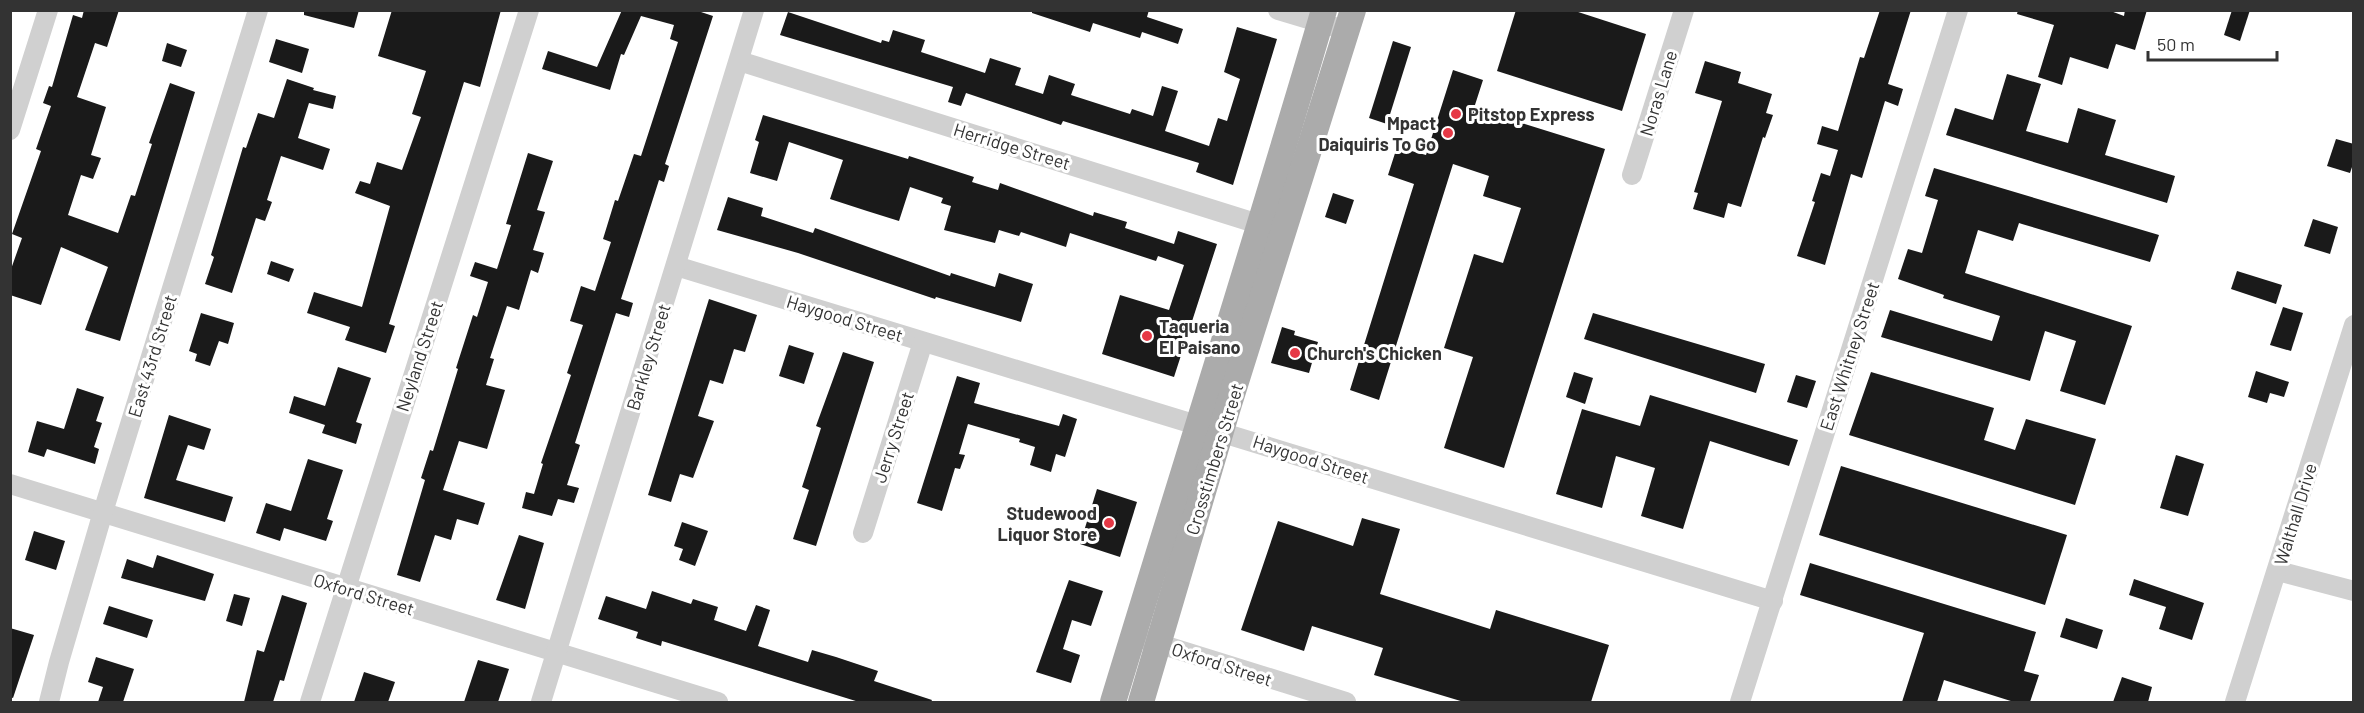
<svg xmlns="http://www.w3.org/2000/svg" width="2364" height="713" font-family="Barlow,sans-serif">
  <rect width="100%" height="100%" fill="#fff"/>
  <g fill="#1a1a1a">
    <path d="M84 10H119L107 47 95 43 77 97 106 107 91 155 101 158 93 179 81 175 68 215 118 233 131 195 135 196 152 144 149 143 170 83 195 92 120 341 85 330 108 267 61 247 41 305 10 295V272L22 238 12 234 41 151 36 149 51 106 43 103 49 86 52 87 73 15 82 18Z"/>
    <path d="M304 10H359L354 28 304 15Z"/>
    <path d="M392 10H501L480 87 464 82 389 324 395 326 386 353 345 340 350 327 307 313 314 292 362 307 390 206 355 193 360 181 370 184 377 162 402 170 421 117 412 114 426 71 378 56Z"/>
    <path d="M622 10H695L713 16 665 164 669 166 664 182 659 180 621 299 633 303 629 317 616 313 575 443 580 445 567 485 579 488 574 503 558 499 552 516 522 508 526 492 534 494 543 464 541 463 571 375 567 373 583 325 570 321 581 286 595 291 611 242 603 239 615 200 618 201 634 154 641 156 678 42 670 39 674 25 641 16 624 55 621 54 610 90 542 69 548 51 597 67Z"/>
    <path d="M1032 10H1149L1147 17 1183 29 1178 44 1142 32 1140 38 1093 23 1090 32 1032 13Z"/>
    <path d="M1516 10H1572L1646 34 1622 111 1497 71Z"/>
    <path d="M1880 10H1911L1888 84 1903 89 1898 106 1885 101 1862 178 1851 174 1825 265 1797 256 1815 202 1812 201 1821 173 1830 176 1838 150 1817 144 1822 126 1838 131 1860 57 1864 58Z"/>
    <path d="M2018 10H2108L2124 16 2125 10H2147L2135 50 2116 44 2108 69 2070 57 2062 85 2038 77 2054 25 2017 14Z"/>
    <path d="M2232 10H2250L2240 41 2224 35Z"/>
    <path d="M788 12 881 43 882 40 889 42 893 30 925 40 921 52 985 73 990 58 1021 68 1015 85 1043 94 1049 75 1075 84 1071 95 1130 114 1132 109 1153 116 1162 86 1178 91 1165 131 1209 146 1218 118 1227 121 1240 79 1224 72 1237 27 1277 39 1233 185 1196 172 1199 163 1063 121 1061 125 966 93 961 106 948 102 953 87 780 35Z"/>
    <path d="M276 39 309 49 302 73 269 62Z"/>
    <path d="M1393 41 1411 47 1387 124 1369 118Z"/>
    <path d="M167 43 187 50 181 67 162 61Z"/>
    <path d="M1705 61 1741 72 1738 83 1772 94 1766 113 1773 115 1765 138 1763 137 1741 207 1728 203 1724 218 1693 209 1698 193 1694 192 1722 101 1695 93Z"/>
    <path d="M1453 70 1483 80 1474 108 1605 149 1504 468 1444 448 1473 357 1444 348 1474 254 1503 263 1521 208 1483 196 1489 176 1453 164 1379 400 1350 390 1414 184 1388 175 1397 147 1426 155Z"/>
    <path d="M2007 74 2041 84 2026 131 2068 143 2078 108 2116 120 2105 155 2175 176 2167 203 1946 135 1955 108 1993 120Z"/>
    <path d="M287 79 314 88 313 90 336 96 333 109 309 103 298 138 330 149 323 170 281 156 267 200 272 202 265 221 256 218 232 293 205 284 214 257 211 255 243 147 246 148 258 113 274 118Z"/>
    <path d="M763 115 908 159 909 156 974 177 972 182 998 190 1000 183 1093 216 1094 212 1127 222 1125 228 1174 244 1178 231 1217 244 1174 377 1102 354 1120 295 1169 310 1184 265 1158 256 1156 261 1070 233 1066 247 1021 232 1019 236 999 230 995 243 944 230 951 206 941 203 943 198 910 187 899 221 867 211 830 199 843 160 789 142 777 181 750 173 759 142 755 140Z"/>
    <path d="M2336 139 2354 144V161L2350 173 2327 166Z"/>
    <path d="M528 153 553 161 537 210 545 212 533 250 544 253 538 273 531 270 519 310 507 306 490 358 494 359 486 385 505 390 487 449 459 441 443 490 485 503 478 525 457 519 451 540 435 535 420 582 397 575 425 480 421 478 430 450 433 451 458 369 456 368 473 315 477 317 488 282 470 276 475 262 497 269 511 225 506 224Z"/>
    <path d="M1934 168 2159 235 2150 262 2022 224 2019 223 2013 241 1978 230 1965 273 2132 326 2105 405 2060 391 2076 341 2045 331 2030 381 1881 337 1890 310 1992 341 2000 316 1943 298 1944 295 1898 279 1908 249 1922 253 1938 200 1925 196Z"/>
    <path d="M1333 193 1354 200 1346 224 1325 217Z"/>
    <path d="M728 197 763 208 761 216 813 233 815 228 950 276 951 273 995 287 999 273 1033 284 1021 322 936 297 935 299 798 253 717 230Z"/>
    <path d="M2313 219 2338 227 2330 254 2304 246Z"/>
    <path d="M271 261 294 269 289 282 267 274Z"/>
    <path d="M2237 271 2282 285 2276 304 2231 289Z"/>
    <path d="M709 299 757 315 745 352 734 349 723 384 710 380 698 416 714 421 693 478 680 474 671 502 648 495Z"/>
    <path d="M2283 307 2303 313 2291 351 2270 345Z"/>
    <path d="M201 313 234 323 228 344 219 341 210 366 195 361 197 354 189 351Z"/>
    <path d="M1593 313 1765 364 1756 393 1584 339Z"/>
    <path d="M1282 327 1295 331 1294 335 1318 342 1309 373 1271 363Z"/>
    <path d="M789 345 814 353 804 384 779 376Z"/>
    <path d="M843 352 874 362 816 546 793 539 809 490 802 487 821 428 816 426Z"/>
    <path d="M338 367 371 378 356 422 362 424 356 444 322 433 325 425 289 413 294 396 325 406Z"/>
    <path d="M2256 371 2289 382 2284 397 2270 393 2267 403 2248 397Z"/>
    <path d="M1574 372 1593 378 1585 404 1566 397Z"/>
    <path d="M1871 372 1994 408 1984 440 2015 450 2026 419 2096 439 2075 505 1849 435Z"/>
    <path d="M1796 375 1816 381 1807 408 1787 402Z"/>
    <path d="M957 376 980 383 974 403 1059 426 1063 414 1077 419 1065 457 1056 454 1051 472 1030 465 1035 447 1019 442 1020 439 968 424 959 454 965 455 960 469 955 468 942 511 917 503Z"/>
    <path d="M77 388 104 397 96 421 102 423 94 447 99 449 95 464 47 449 44 457 28 452 37 421 64 429Z"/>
    <path d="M1650 395 1798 440 1789 466 1710 441 1683 529 1641 516 1655 468 1616 456 1602 508 1556 494 1582 409 1640 426Z"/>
    <path d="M169 415 211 429 204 450 188 445 176 480 233 497 225 522 144 498Z"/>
    <path d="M2176 455 2204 464 2188 516 2160 508Z"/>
    <path d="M308 459 343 470 327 519 333 521 326 541 284 528 280 541 256 533 266 503 291 511Z"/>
    <path d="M1841 466 2067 535 2045 605 1819 535Z"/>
    <path d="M1097 489 1137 502 1120 557 1080 544Z"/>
    <path d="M1362 518 1400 529 1380 594 1490 629 1496 610 1609 645 1591 702H1464L1374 675 1383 648 1312 626 1304 651 1241 630 1278 521 1353 546Z"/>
    <path d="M682 522 708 531 695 566 679 560 683 549 674 546Z"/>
    <path d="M34 531 65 541 56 570 25 560Z"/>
    <path d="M519 535 544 543 525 609 496 600Z"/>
    <path d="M157 555 214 574 205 601 121 578 127 559 153 568Z"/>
    <path d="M1810 563 2036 632 2024 671 2039 675 2030 702H2014L1944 680 1937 702H1902L1924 633 1800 595Z"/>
    <path d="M2134 579 2204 603 2192 640 2159 629 2166 607 2129 595Z"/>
    <path d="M1069 580 1103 591 1091 626 1072 620 1063 649 1080 655 1071 683 1036 672Z"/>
    <path d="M652 591 691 604 693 599 718 607 714 620 746 631 756 605 770 610 758 646 808 662 812 650 836 657 878 671 874 681 932 700 931 702H859L662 641 661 646 636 638 638 632 598 619 606 596 646 609Z"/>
    <path d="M234 594 250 598 242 626 226 621Z"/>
    <path d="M282 595 307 603 284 681 280 680 273 702H244L257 650 264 652Z"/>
    <path d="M109 606 153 620 147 638 103 624Z"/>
    <path d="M2066 618 2103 630 2097 649 2060 637Z"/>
    <path d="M10 628 34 635 13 698 10 697Z"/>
    <path d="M96 657 134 669 123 702H98L103 687 88 682Z"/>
    <path d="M478 660 509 669 498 702H464Z"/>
    <path d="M364 672 395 682 388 702H354Z"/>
    <path d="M2122 677 2152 687 2148 702H2113Z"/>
  </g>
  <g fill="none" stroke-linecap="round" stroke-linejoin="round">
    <g stroke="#d0d0d0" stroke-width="20">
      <path d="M1278 10 1348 31"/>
      <path d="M739 61 1271 228"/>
      <path d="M10 130 48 10"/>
      <path d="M1632 175 1684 10"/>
      <path d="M676 266 1773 601"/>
      <path d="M10 484 718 702"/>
      <path d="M863 533 923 342"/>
      <path d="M2278 571 2354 591"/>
      <path d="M1147 640 1346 702"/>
      <path d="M49 702 59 662 103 512 258 10"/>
      <path d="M310 702 529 10"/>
      <path d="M541 702 754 10"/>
      <path d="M1740 702 1958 10"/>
      <path d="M2235 702 2354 325"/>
    </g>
    <g stroke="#ababab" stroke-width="26">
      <path d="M1113 702C1183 472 1256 242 1324 10"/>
      <path d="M1141 702 1228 407 1353 10"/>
    </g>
  </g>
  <g fill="#e63946" stroke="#fff" stroke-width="2">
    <circle cx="1456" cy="114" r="6"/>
    <circle cx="1448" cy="133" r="6"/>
    <circle cx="1147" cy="336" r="6"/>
    <circle cx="1295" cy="353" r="6"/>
    <circle cx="1109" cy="523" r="6"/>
  </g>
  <g text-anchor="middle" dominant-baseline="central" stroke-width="6" stroke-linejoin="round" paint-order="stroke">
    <g font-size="18" fill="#333" stroke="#fff">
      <text transform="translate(1658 93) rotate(-73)">Noras Lane</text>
      <text transform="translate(1012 146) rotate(17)">Herridge Street</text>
      <text transform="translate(845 318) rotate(17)">Haygood Street</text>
      <text transform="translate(152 356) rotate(-73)">East 43rd Street</text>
      <text transform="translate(419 356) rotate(-72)">Neyland Street</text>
      <text transform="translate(1849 356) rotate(-72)">East Whitney Street</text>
      <text transform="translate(648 357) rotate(-73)">Barkley Street</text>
      <text transform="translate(893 437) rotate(-72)">Jerry Street</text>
      <text transform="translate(1214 459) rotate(-73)">Crosstimbers Street</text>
      <text transform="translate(1311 459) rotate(18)">Haygood Street</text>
      <text transform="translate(2295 514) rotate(-73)">Walthall Drive</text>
      <text transform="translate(364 594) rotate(17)">Oxford Street</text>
      <text transform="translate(1222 664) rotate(18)">Oxford Street</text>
    </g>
    <g font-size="18" font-weight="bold" fill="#333" stroke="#fff" text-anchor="start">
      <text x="1468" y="114">Pitstop Express</text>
      <text x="1436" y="123" text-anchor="end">Mpact<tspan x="1436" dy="21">Daiquiris To Go</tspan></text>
      <text x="1159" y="326">Taqueria<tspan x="1159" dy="21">El Paisano</tspan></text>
      <text x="1307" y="353">Church's Chicken</text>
      <text x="1097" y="513" text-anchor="end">Studewood<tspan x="1097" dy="21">Liquor Store</tspan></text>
    </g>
  </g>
  <rect width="2364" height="713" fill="none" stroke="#333333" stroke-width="24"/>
  <path d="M2148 51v9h129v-9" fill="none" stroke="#333333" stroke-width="3"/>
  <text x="2157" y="51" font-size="18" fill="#333333" stroke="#ffffff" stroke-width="4.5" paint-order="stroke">50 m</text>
</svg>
